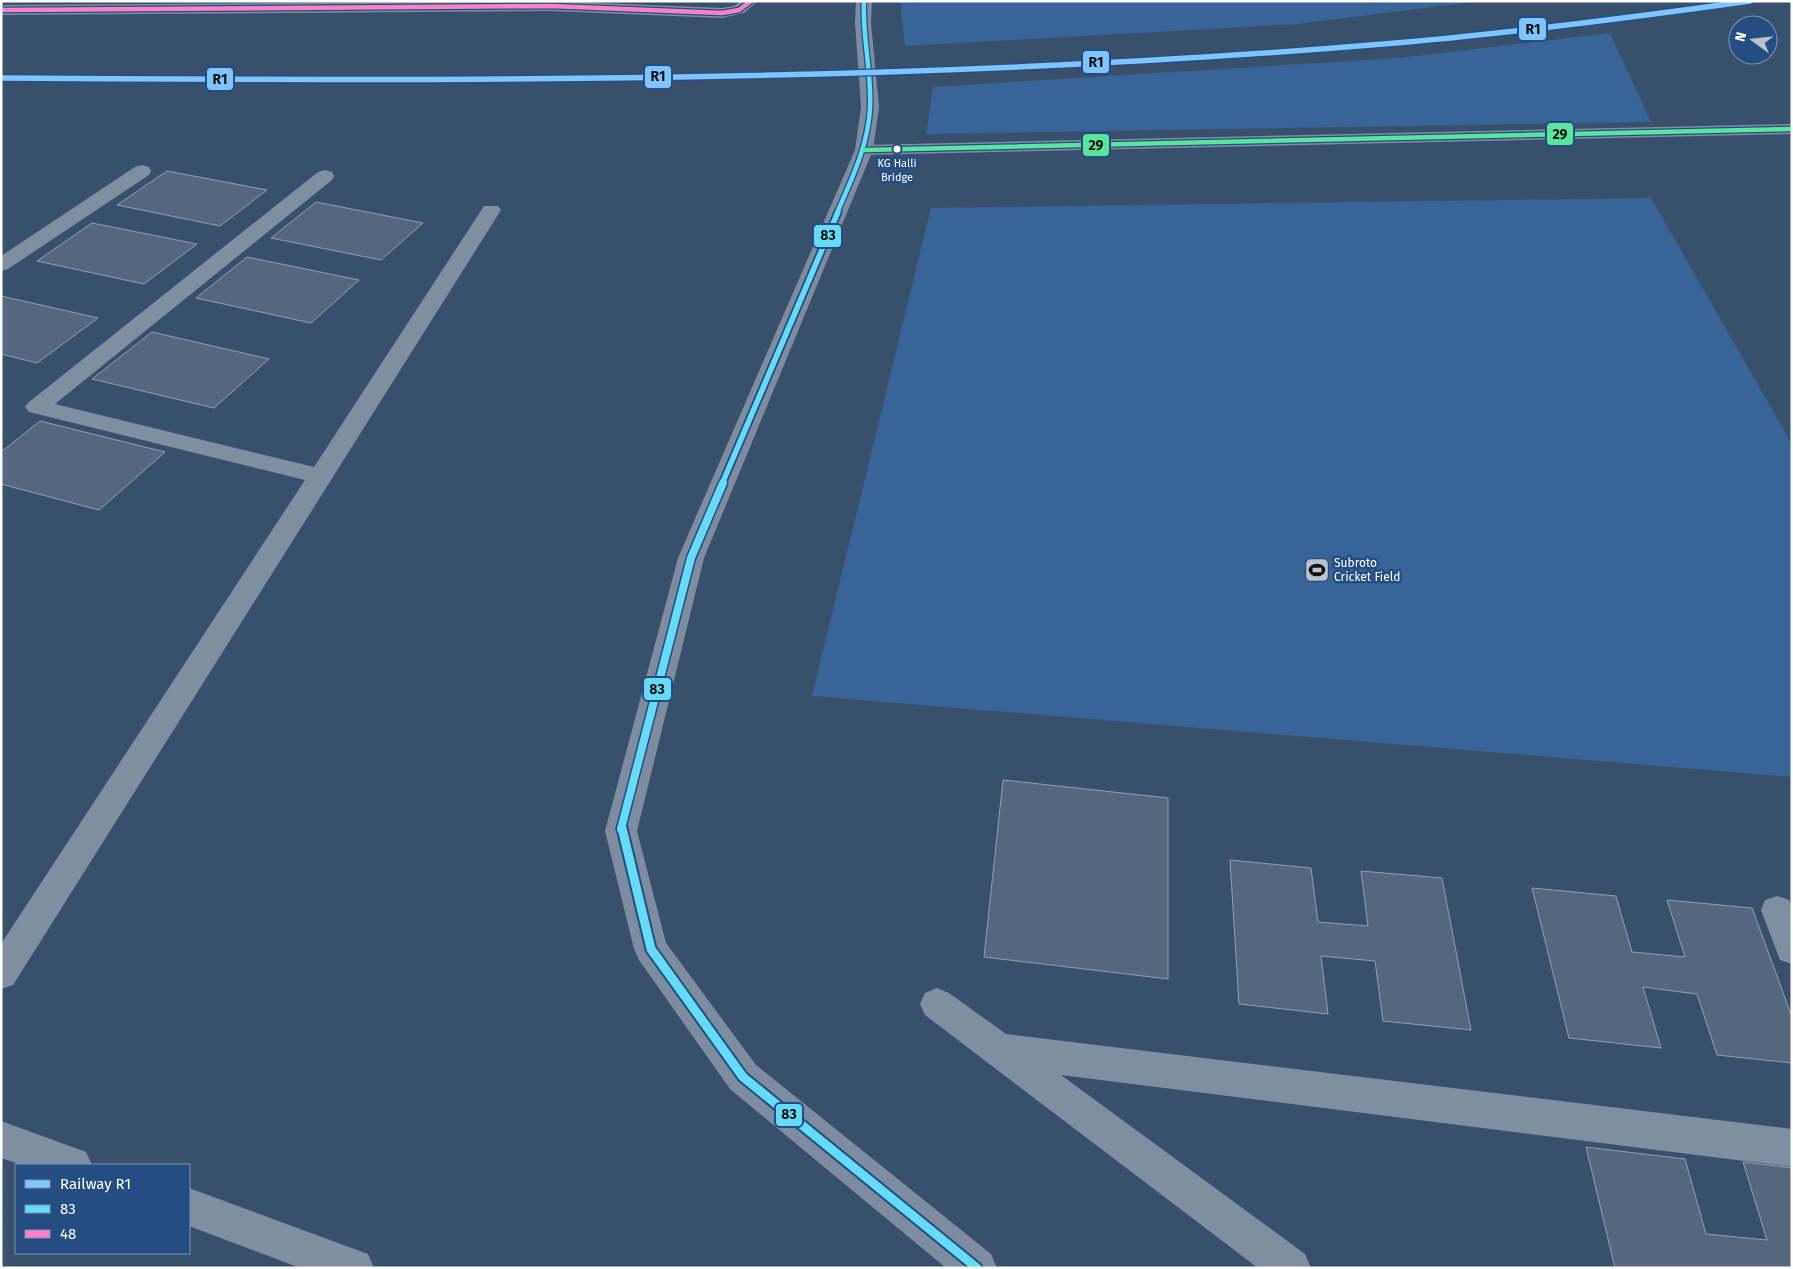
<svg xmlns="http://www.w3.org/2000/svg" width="1793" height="1269" font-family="'Fira Sans',sans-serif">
  <rect width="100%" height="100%" fill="#39506c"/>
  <g fill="#396497">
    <path d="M900 1H1481L1297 24 905 46Z"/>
    <path d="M1610 33 1651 122 926 134 933 87 1399 58Z"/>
    <path d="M1651 198 1792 444V777L812 696 931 208Z"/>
  </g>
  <g fill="#54677d" stroke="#92a0b1">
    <path d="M167 171 267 190 220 226 117 205Z"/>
    <path d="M316 202 423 223 381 260 271 238Z"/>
    <path d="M92 223 197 244 144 284 37 261Z"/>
    <path d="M247 257 359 280 311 323 196 298Z"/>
    <path d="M1 296 98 318 37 363 1 354Z"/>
    <path d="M152 332 269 359 214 408 92 379Z"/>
    <path d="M40 421 165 452 99 510 1 484V452Z"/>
    <path d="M1003 780 1168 798V979L984 957Z"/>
    <path d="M1230 860 1311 868 1318 922 1368 926 1361 871 1442 878 1471 1030 1383 1021 1375 961 1321 956 1328 1014 1239 1004Z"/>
    <path d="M1532 888 1616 896 1632 952 1685 957 1667 900 1752 908 1792 1017V1063L1717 1055 1697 994 1643 987 1661 1048 1569 1038Z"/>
    <path d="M1586 1147 1685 1159 1706 1234 1767 1240 1743 1162 1792 1168V1268H1615Z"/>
  </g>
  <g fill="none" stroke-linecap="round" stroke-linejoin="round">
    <g fill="#7f8fa2" fill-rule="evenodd">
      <path d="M551 1 722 8 734 6 741 1H758L744 13 722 18 551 11 1 15V5Z"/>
      <path d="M1792 124V134L864 155 858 154 855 150 858 146 864 145Z"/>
      <path d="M142 165 149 167 151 171 149 175 8 269 1 271V256L135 167Z"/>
      <path d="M325 170 332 172 334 176 332 180 55 404 314 467 484 206H498L501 210 13 985 1 989V944L305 480 29 412 25 407 29 402 318 172Z"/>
      <path d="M1777 896 1789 900 1792 906V964L1780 960 1761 910 1765 900Z"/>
      <path d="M937 988 949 993 1006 1034 1792 1129V1167L1061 1075 1305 1254 1311 1268H1258L925 1015 920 1004 925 993Z"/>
      <path d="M1 1121 86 1152 92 1165H22L1 1158Z"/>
      <path d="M189 1188 368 1254 374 1268H300L189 1226Z"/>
    </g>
    <path fill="#7d8ca0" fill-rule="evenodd" d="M856 1H872L871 23 879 107 873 150 704 558 637 831 666 943 756 1065 991 1254 997 1268H946L730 1089 639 960 634 949 605 831 678 558 855 150 861 107 855 23Z"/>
    <defs>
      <path id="bus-1-far3" d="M837 213C852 178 868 146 870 108 872 72 862 37 864 1"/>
      <path id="bus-1-far2" d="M722 484 838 212"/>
      <path id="bus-1-far1" d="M621 829 691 558 723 483"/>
      <path id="bus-1" d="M622 828 651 949 743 1077 977 1268"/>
      <path id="bus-2" d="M1 10 551 6 722 13 739 10 751 1"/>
      <path id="bus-3" d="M864 150 1792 129"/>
    </defs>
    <use href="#bus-1-far3" stroke="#244e81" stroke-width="7"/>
    <use href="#bus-1-far2" stroke="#244e81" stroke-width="9"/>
    <use href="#bus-1-far1" stroke="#244e81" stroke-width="11"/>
    <use href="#bus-1" stroke="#244e81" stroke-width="13"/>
    <use href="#bus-2" stroke="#244e81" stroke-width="7"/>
    <use href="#bus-3" stroke="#244e81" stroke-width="7"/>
    <use href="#bus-1-far3" stroke="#66dbf5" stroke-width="4.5"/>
    <use href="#bus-1-far2" stroke="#66dbf5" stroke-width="5.5"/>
    <use href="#bus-1-far1" stroke="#66dbf5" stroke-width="8"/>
    <use href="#bus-1" stroke="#66dbf5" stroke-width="9"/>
    <use href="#bus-2" stroke="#ff80c5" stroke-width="4.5"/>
    <use href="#bus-3" stroke="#5ae49d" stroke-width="4.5"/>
    <defs>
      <path id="rail-1" d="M1 78C461 81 923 83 1383 44 1506 34 1628 18 1750 1"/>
    </defs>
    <use href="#rail-1" stroke="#244e81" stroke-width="8"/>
    <use href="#rail-1" stroke="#80c4ff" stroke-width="5.5"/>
  </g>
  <defs>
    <symbol id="stadium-square" viewBox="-11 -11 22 22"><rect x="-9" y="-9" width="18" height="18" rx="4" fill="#bac2cc" stroke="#244e81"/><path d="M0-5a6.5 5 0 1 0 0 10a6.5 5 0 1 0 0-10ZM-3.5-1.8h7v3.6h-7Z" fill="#111"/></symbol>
  </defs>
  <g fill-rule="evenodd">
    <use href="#stadium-square" x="1303" y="556" width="28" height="28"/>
  </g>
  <circle fill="#fff" stroke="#244e81" stroke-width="2" cx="897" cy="149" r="4.5"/>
  <g text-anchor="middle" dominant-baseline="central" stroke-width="5" stroke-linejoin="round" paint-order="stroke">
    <g font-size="11" fill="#fff" stroke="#244e81">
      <text x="897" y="163">KG Halli<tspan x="897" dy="14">Bridge</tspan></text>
    </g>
    <g font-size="12" fill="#fff" stroke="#244e81" text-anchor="start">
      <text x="1334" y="563">Subroto<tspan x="1334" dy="14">Cricket Field</tspan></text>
    </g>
  </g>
  <g stroke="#244e81" stroke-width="2">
    <rect x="1518" y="17" width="29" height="24" rx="5" fill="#80c4ff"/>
    <rect x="1082" y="50" width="28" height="24" rx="5" fill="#80c4ff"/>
    <rect x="644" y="65" width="28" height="24" rx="5" fill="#80c4ff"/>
    <rect x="206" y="67" width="28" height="24" rx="5" fill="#80c4ff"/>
    <rect x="1546" y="122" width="28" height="24" rx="5" fill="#5ae49d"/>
    <rect x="1082" y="133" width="28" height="24" rx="5" fill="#5ae49d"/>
    <rect x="813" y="224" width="29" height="24" rx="5" fill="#66dbf5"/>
    <rect x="643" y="677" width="29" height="24" rx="5" fill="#66dbf5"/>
    <rect x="775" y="1103" width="28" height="24" rx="5" fill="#66dbf5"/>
  </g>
  <g font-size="14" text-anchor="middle" font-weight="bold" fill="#111">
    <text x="1533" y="34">R1</text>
    <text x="1096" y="67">R1</text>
    <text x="658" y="81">R1</text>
    <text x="220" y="84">R1</text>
    <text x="1560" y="139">29</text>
    <text x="1096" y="150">29</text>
    <text x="828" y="240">83</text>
    <text x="657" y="694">83</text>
    <text x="789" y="1119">83</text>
  </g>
  <rect width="1793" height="1269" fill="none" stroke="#ffffff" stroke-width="5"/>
  <rect x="15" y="1164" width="175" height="90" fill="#244e81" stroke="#7c95b3"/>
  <rect x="25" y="1180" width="25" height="8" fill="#80c4ff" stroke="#7c95b3"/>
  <text x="60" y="1189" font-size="15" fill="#ffffff">Railway R1</text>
  <rect x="25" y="1205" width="25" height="8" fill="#66dbf5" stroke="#7c95b3"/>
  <text x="60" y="1214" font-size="15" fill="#ffffff">83</text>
  <rect x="25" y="1230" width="25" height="8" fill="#ff80c5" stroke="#7c95b3"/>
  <text x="60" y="1239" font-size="15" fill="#ffffff">48</text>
  <g transform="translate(1753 40) rotate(285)"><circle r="24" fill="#244e81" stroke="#7c95b3"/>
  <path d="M0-4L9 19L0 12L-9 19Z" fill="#bac2cc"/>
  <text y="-8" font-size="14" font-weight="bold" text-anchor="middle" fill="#ffffff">N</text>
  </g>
</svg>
